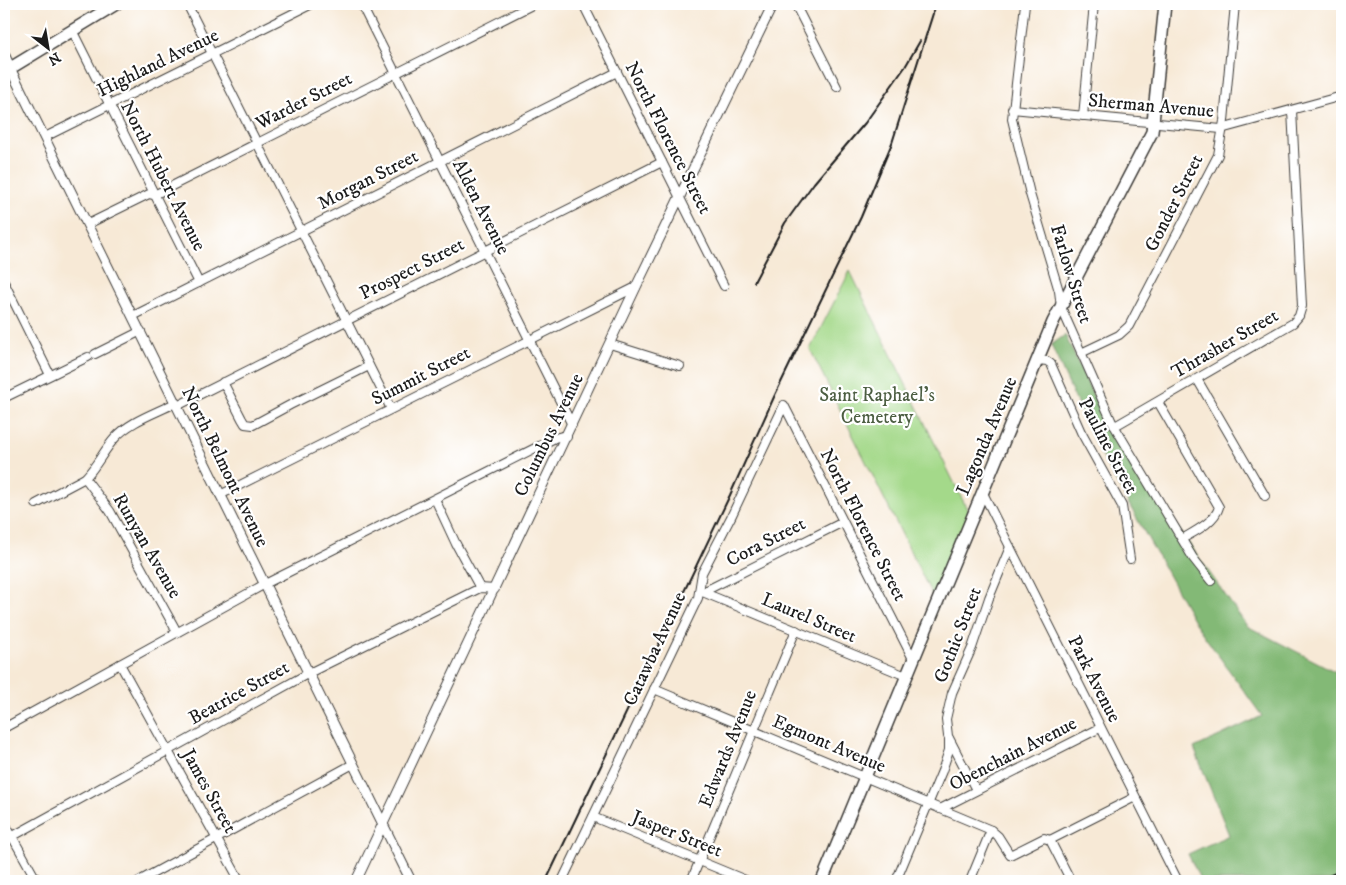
<svg xmlns="http://www.w3.org/2000/svg" width="1346" height="885" font-family="'IM FELL DW Pica',serif">
  <rect width="100%" height="100%" fill="#fff"/>
  <filter id="ink" filterUnits="userSpaceOnUse"><feTurbulence type="fractalNoise" baseFrequency=".02" numOctaves="2"/><feDisplacementMap in="SourceGraphic" scale="10" xChannelSelector="R" yChannelSelector="G"/><feConvolveMatrix kernelMatrix="1 2 1 2 8 2 1 2 1" color-interpolation-filters="sRGB"/></filter>
  <filter id="wash" filterUnits="userSpaceOnUse"><feTurbulence type="fractalNoise" baseFrequency=".0096" numOctaves="4" result="noise"/><feDisplacementMap in="SourceGraphic" scale="20" xChannelSelector="R" yChannelSelector="G"/><feGaussianBlur stdDeviation="1.12" result="paint"/><feColorMatrix in="noise" values="0 0 0 0 0 0 0 0 0 0 0 0 0 0 0 0 0 1.4 0 .05"/><feComposite in="paint" operator="in"/></filter>
  <g filter="url(#wash)">
    <rect width="100%" height="100%" fill="#f7e9d6"/>
    <path fill="#a4d98a" stroke="#607a53" d="M850 271 971 517 936 603 810 349Z"/>
    <path fill="#83b976" stroke="#506a49" d="M1065 335 1110 431 1247 626 1342 675V881H1201L1188 854 1229 835 1194 748 1262 716 1195 623 1097 447 1051 345Z"/>
  </g>
  <g filter="url(#ink)">
    <g fill="none" stroke-linecap="round" stroke-linejoin="round">
      <defs>
        <g id="minor">
          <path d="M187 4 391 409"/>
          <path d="M361 4 572 425"/>
          <path d="M583 4 724 286"/>
          <path d="M795 4 837 87"/>
          <path d="M1025 4 1012 119 1030 194 1059 291 1061 307 1112 422 1193 558 1211 581"/>
          <path d="M72 30 199 283"/>
          <path d="M1012 109 1221 129 1342 96"/>
          <path d="M1083 116 1094 4"/>
          <path d="M45 137 312 4"/>
          <path d="M88 224 149 194 154 195 534 4"/>
          <path d="M4 282 50 375"/>
          <path d="M133 316 617 72"/>
          <path d="M610 344 680 366"/>
          <path d="M1081 353 1119 335 1129 326 1218 155 1224 121 1235 4"/>
          <path d="M95 354 141 331"/>
          <path d="M1038 360 1047 361 1051 364 1081 432 1122 506 1130 559"/>
          <path d="M1197 379 1265 496"/>
          <path d="M223 382 242 419 245 424 253 425 290 405 369 366"/>
          <path d="M4 398 88 357"/>
          <path d="M1158 402 1219 507C1215 522 1194 532 1182 539"/>
          <path d="M177 406 662 162"/>
          <path d="M1115 426 1293 323 1299 316 1302 306 1292 110"/>
          <path d="M85 478 110 511 177 632"/>
          <path d="M982 491 1178 881"/>
          <path d="M220 495 636 287"/>
          <path d="M435 499 456 544 480 588"/>
          <path d="M36 504 85 478C97 466 104 450 115 438 130 421 156 413 175 403"/>
          <path d="M700 591 906 676"/>
          <path d="M703 592 843 522"/>
          <path d="M120 664 240 881"/>
          <path d="M654 689 991 830 998 836 1010 855 1044 838 1050 840"/>
          <path d="M4 728 265 584 555 438 562 436 567 437"/>
          <path d="M976 790 948 736 946 719 952 693 972 648 989 598 1010 547"/>
          <path d="M940 809 1100 728"/>
          <path d="M593 817 748 881"/>
          <path d="M4 822 37 881"/>
          <path d="M1050 840 1135 797"/>
          <path d="M1050 840 1071 881"/>
          <path d="M4 841 309 673 480 588 495 589"/>
          <path d="M139 881 353 764"/>
          <path d="M562 881 698 598 702 573 731 517 784 405 913 659"/>
          <path d="M691 881 796 630"/>
          <path d="M896 881 942 771 949 750V739"/>
          <path d="M970 881 991 830"/>
        </g>
        <g id="tertiary">
          <path d="M10 68 411 881"/>
          <path d="M356 881 636 287 773 4"/>
        </g>
        <path id="secondary" d="M4 55 10 68"/>
        <g id="primary">
          <path d="M4 72 116 4"/>
          <path d="M822 881 1053 322 1152 132 1165 4"/>
        </g>
      </defs>
      <use href="#minor" stroke="#3d3b38" stroke-width="10"/>
      <use href="#tertiary" stroke="#3d3b38" stroke-width="11"/>
      <use href="#secondary" stroke="#3d3b38" stroke-width="12"/>
      <use href="#primary" stroke="#3d3b38" stroke-width="14"/>
      <use href="#minor" stroke="#fff" stroke-width="8"/>
      <use href="#tertiary" stroke="#fff" stroke-width="9"/>
      <use href="#secondary" stroke="#fff" stroke-width="10"/>
      <use href="#primary" stroke="#fff" stroke-width="11"/>
      <g stroke="#1c1c1c" stroke-width="2">
        <path d="M754 282 785 223 814 183 865 123 905 67 920 41"/>
        <path d="M546 881 730 495 774 397 861 217 892 143 936 4"/>
        <path d="M1318 881 1342 870"/>
      </g>
    </g>
  </g>
  <g text-anchor="middle" dominant-baseline="central" stroke-width="4.5" stroke-linejoin="round" paint-order="stroke">
    <g font-size="19" fill="#1c1c1c" stroke="#fff">
      <text transform="translate(158 63) rotate(-26)">Highland Avenue</text>
      <text transform="translate(304 101) rotate(-27)">Warder Street</text>
      <text transform="translate(1151 106) rotate(5)">Sherman Avenue</text>
      <text transform="translate(668 138) rotate(63)">North Florence Street</text>
      <text transform="translate(163 176) rotate(63)">North Hubert Avenue</text>
      <text transform="translate(368 180) rotate(-27)">Morgan Street</text>
      <text transform="translate(1174 203) rotate(-63)">Gonder Street</text>
      <text transform="translate(481 207) rotate(63)">Alden Avenue</text>
      <text transform="translate(412 269) rotate(-27)">Prospect Street</text>
      <text transform="translate(1071 274) rotate(73)">Farlow Street</text>
      <text transform="translate(1225 344) rotate(-30)">Thrasher Street</text>
      <text transform="translate(421 376) rotate(-27)">Summit Street</text>
      <text transform="translate(549 435) rotate(-64)">Columbus Avenue</text>
      <text transform="translate(987 436) rotate(-67)">Lagonda Avenue</text>
      <text transform="translate(1108 446) rotate(62)">Pauline Street</text>
      <text transform="translate(225 467) rotate(64)">North Belmont Avenue</text>
      <text transform="translate(863 525) rotate(63)">North Florence Street</text>
      <text transform="translate(766 542) rotate(-27)">Cora Street</text>
      <text transform="translate(147 546) rotate(60)">Runyan Avenue</text>
      <text transform="translate(809 618) rotate(23)">Laurel Street</text>
      <text transform="translate(958 635) rotate(-69)">Gothic Street</text>
      <text transform="translate(655 649) rotate(-65)">Catawba Avenue</text>
      <text transform="translate(1094 679) rotate(63)">Park Avenue</text>
      <text transform="translate(239 693) rotate(-29)">Beatrice Street</text>
      <text transform="translate(829 744) rotate(23)">Egmont Avenue</text>
      <text transform="translate(728 749) rotate(-68)">Edwards Avenue</text>
      <text transform="translate(1013 754) rotate(-27)">Obenchain Avenue</text>
      <text transform="translate(209 791) rotate(61)">James Street</text>
      <text transform="translate(677 834) rotate(22)">Jasper Street</text>
    </g>
    <g font-size="19" fill="#4c5e42" stroke="#fff">
      <text x="877" y="395">Saint Raphael's<tspan x="877" dy="22">Cemetery</tspan></text>
    </g>
  </g>
  <rect width="1346" height="885" fill="none" stroke="#fff" stroke-width="20"/>
  <g transform="translate(48 48) rotate(149)" stroke="#ffffff" stroke-width="4" paint-order="stroke">
  <path d="M0-4L9 19L0 12L-9 19Z" fill="#1c1c1c"/>
  <text y="-8" font-size="14" font-weight="bold" text-anchor="middle" fill="#1c1c1c">N</text>
  </g>
</svg>
